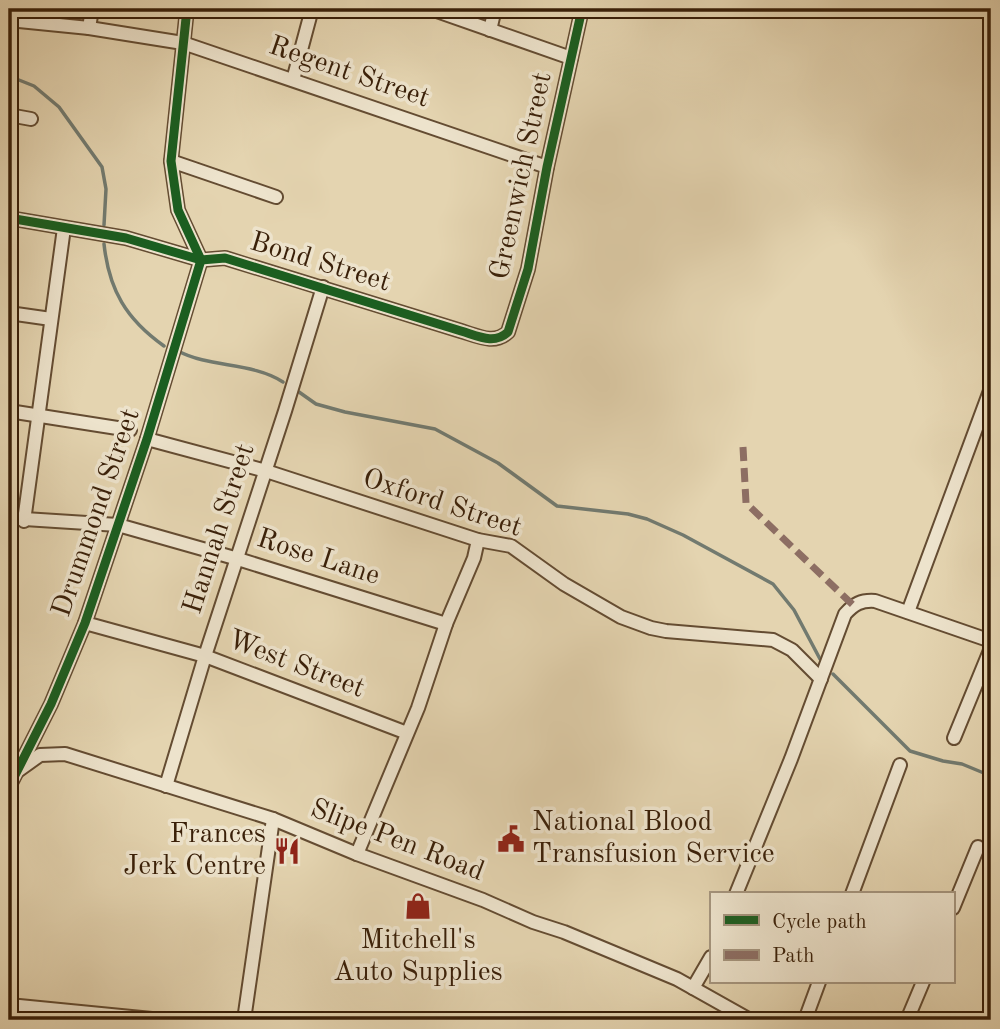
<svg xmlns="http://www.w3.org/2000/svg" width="1000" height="1029" font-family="'Old Standard TT',serif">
  <rect width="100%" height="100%" fill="#e4d4b0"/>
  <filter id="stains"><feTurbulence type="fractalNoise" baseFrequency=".00286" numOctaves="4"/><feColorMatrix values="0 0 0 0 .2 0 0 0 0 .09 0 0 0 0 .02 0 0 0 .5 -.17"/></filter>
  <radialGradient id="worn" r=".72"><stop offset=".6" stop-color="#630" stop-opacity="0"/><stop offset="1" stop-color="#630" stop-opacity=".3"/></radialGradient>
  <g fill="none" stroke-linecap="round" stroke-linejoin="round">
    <g stroke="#727a6f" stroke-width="3.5">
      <path d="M9 76 34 86 59 107 102 167 106 189 104 225"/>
      <path d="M104 244C109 290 126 319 164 346"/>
      <path d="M178 351C210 368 252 362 283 382"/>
      <path d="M299 392 316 404 345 412 435 429 498 463 557 506 628 514 647 519 683 535 773 584 794 610 820 659"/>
      <path d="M833 674 910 751 943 761 962 764 991 776"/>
    </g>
    <defs>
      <g id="minor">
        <path d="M431 9 571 58"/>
        <path d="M9 20 89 28 183 43 547 167"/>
        <path d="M89 28 92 9"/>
        <path d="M490 30 495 9"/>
        <path d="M293 80 312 9"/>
        <path d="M9 115 31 119"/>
        <path d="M171 161 276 197"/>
        <path d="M9 218 126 238 201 260 225 258 461 331C478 336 494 345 508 332L528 269 547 167 582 9"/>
        <path d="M9 313 51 319"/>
        <path d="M9 411 130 430"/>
        <path d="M147 439 266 471 478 540 511 546 564 584 621 617 651 628 666 631 773 640 792 650 821 679"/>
        <path d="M9 518 118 525 238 559 446 624"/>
        <path d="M24 521 64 228"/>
        <path d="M908 612 991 388"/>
        <path d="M85 623 205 656 407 733"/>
        <path d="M954 738 991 648"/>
        <path d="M19 770 40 755 65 754 273 819 357 854 483 900 533 922 564 932 677 979 750 1020"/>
        <path d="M166 786 205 656 285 411 323 287"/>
        <path d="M9 787 51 704 85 623 147 439 201 260 178 210 171 161 187 9"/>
        <path d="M357 854 418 708 446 624 474 558 478 540"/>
        <path d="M736 894 791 759 845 614C854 604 861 600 875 601L991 641"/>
        <path d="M852 894 900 765"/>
        <path d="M953 908 978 847"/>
        <path d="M693 988 711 957"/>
        <path d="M9 1005 162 1020"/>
        <path d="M244 1020 273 819"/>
        <path d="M805 1020 819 982"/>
        <path d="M907 1020 923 982"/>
      </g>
    </defs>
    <use href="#minor" stroke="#644c32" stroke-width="16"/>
    <use href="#minor" stroke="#ede3cc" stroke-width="12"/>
    <path stroke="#8d6e63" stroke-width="7" stroke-dasharray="14 7" stroke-linecap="butt" d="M743 447 746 503 853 605"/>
    <defs>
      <g id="cycleway">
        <path d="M9 218 126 238 201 260 225 258 461 331C478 336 494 345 508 332L528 269 547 167 582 9"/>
        <path d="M9 787 51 704 85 623 147 439 201 260 178 210 171 161 187 9"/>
      </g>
    </defs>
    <use href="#cycleway" stroke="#ede3cc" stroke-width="13"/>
    <use href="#cycleway" stroke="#1b5e20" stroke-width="9"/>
  </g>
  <defs>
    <symbol id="civic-bare" viewBox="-9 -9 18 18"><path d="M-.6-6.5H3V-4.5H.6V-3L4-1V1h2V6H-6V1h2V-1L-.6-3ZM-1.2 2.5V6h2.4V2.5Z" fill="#8f2418" stroke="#ede3cc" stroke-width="2.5" paint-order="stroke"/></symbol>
    <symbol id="restaurant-bare" viewBox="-9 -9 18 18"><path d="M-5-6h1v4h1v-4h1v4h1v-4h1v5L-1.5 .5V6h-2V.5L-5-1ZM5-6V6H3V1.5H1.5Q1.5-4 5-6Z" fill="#8f2418" stroke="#ede3cc" stroke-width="2.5" paint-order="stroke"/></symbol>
    <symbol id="shop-bare" viewBox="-9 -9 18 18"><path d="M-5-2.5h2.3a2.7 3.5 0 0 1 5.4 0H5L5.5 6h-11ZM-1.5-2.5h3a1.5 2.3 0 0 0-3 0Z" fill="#8f2418" stroke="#ede3cc" stroke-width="2.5" paint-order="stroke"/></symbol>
  </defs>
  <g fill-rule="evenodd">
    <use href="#civic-bare" x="492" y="820" width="38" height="38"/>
    <use href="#restaurant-bare" x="268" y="832" width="38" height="38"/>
    <use href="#shop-bare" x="399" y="887" width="38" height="38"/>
  </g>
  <g text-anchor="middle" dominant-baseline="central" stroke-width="7" stroke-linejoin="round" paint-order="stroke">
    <g font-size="28" fill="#391f08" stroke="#ede3cc">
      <text transform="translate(349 73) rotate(19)">Regent Street</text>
      <text transform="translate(522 176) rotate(-78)">Greenwich Street</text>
      <text transform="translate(320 263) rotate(17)">Bond Street</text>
      <text transform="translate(442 504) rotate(18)">Oxford Street</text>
      <text transform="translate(97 513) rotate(-71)">Drummond Street</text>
      <text transform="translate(220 529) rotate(-72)">Hannah Street</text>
      <text transform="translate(318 558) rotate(18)">Rose Lane</text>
      <text transform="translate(296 665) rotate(21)">West Street</text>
      <text transform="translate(397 841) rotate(21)">Slipe Pen Road</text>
    </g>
    <g font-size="28" fill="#391f08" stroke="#ede3cc" text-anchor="start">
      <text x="532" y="823">National Blood<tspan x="532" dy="32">Transfusion Service</tspan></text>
      <text x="266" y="835" text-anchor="end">Frances<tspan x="266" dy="32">Jerk Centre</tspan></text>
      <text x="418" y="941" text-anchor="middle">Mitchell's<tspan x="418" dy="32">Auto Supplies</tspan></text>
    </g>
  </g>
  <rect width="1000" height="1029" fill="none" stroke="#e4d4b0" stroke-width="35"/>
  <rect x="10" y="10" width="979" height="1008" fill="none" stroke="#391f08" stroke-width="3.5"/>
  <rect x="18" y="18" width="965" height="994" fill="none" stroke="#391f08" stroke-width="2"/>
  <rect x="710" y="892" width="245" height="91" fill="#ede3cc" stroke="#a5957e" stroke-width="2"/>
  <rect x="724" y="915" width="35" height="10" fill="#1b5e20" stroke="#a5957e" stroke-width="2"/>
  <text x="772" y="928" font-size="21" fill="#391f08">Cycle path</text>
  <rect x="724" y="950" width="35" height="10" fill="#8d6e63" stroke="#a5957e" stroke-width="2"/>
  <text x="772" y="962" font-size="21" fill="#391f08">Path</text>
  <rect width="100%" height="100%" filter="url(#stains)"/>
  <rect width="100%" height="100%" fill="url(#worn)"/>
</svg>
